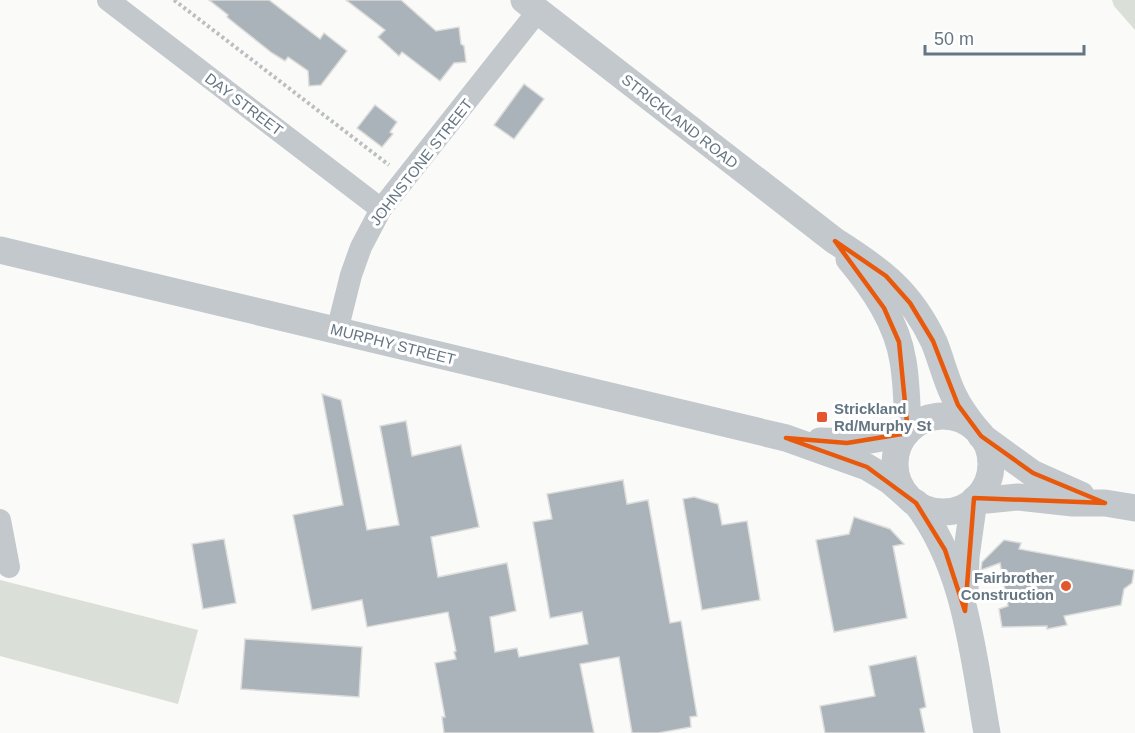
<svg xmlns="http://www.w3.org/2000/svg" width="1135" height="733" font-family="Arial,sans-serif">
  <rect width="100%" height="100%" fill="#fafaf8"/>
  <g fill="#dadfd7">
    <path d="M1112 0H1135V30L1114 6Z"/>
    <path d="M0 580 198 630 178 704 0 656Z"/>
  </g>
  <g fill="#aab3b9" stroke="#dcdcda" stroke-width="1.5">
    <path d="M209 0H269L320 39 324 33 347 51 321 85 309 86 308 71 288 57 285 61 272 53 238 26 227 17 228 15Z"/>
    <path d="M346 0H401L436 31 459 27 461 44 464 46 466 62 454 63 440 81 402 52 399 56 378 37 385 30Z"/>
    <path d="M524 84 544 99 514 139 494 125Z"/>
    <path d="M375 105 397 122 390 132 393 134 382 147 357 128Z"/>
    <path d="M322 394 341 400 367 530 399 525 380 426 406 421 412 456 461 445 479 527 431 537 438 577 507 563 516 611 490 617 495 652 517 648 519 657 588 644 582 612 550 618 533 522 552 519 547 494 623 480 627 504 648 500 670 623 681 621 697 716 690 717 691 727 658 733H632L619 657 580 664 594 733H444L442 717H445L435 663 456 659 454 652 456 651 448 612 367 627 362 600 312 610 293 515 343 505Z"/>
    <path d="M694 497 718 504 722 525 747 521 760 600 702 610 683 499Z"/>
    <path d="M854 517 890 529 904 544 893 546 907 618 834 632 816 540 849 534Z"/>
    <path d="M224 539 236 603 203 609 192 544Z"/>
    <path d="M1004 540 1021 543 1019 549 1134 570 1132 583 1124 589 1121 605 1064 616 1067 625 1047 629V626L1002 627 999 609 1008 606 1000 563 981 570 982 562Z"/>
    <path d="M245 639 362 647 359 697 241 689Z"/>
    <path d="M916 656 926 707 920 709 925 733H825L820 706 875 696 869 666Z"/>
  </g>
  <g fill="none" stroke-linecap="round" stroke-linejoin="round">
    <path stroke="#bbbfc2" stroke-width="4" stroke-dasharray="3 3" stroke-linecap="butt" d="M174 0 389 165"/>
    <g stroke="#c3c8cc" stroke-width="22">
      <path d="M108 0 381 209"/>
      <path d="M337 331 351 275 361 247 381 209 538 11"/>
      <path d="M0 520 9 567"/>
    </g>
    <g stroke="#c3c8cc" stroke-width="27">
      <path d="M524 0 835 241C881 270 910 291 934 342 941 359 945 377 953 394 959 407 967 418 976 429"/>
      <path d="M0 250 786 438 867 467 890 481 905 494"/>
      <path d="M849 259C873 288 897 322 903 361 907 384 907 408 908 431"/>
      <circle cx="943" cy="464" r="48"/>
      <path d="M981 436 1032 473 1081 495"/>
      <path d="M820 441 859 442 905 434"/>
      <path d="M976 498 987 500 1018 497 1073 503H1105L1135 508"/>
      <path d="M916 503C966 568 973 655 987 733"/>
      <path d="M965 591 966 557 974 500"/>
    </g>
  </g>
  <path fill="none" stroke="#e8590c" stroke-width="4.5" stroke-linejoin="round" d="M835 241 886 276 910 303 933 341 958 405 981 436 1033 473 1105 503 974 498 965 611 945 550 916 503 867 467 786 438 847 443 908 433 899 342 884 308Z"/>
  <g fill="#e4572e" stroke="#fff" stroke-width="2">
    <rect x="816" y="411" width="12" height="12" rx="3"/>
    <circle cx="1066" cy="586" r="6"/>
  </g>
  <g text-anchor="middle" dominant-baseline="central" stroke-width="6" stroke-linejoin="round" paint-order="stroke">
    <g font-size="15" fill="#657683" stroke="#fff">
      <text transform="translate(244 104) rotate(37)">DAY STREET</text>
      <text transform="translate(680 121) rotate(38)">STRICKLAND ROAD</text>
      <text transform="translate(421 162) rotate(-52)">JOHNSTONE STREET</text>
      <text transform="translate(393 344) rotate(14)">MURPHY STREET</text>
    </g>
    <g font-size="15" font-weight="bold" fill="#657683" stroke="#fff" text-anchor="start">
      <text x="834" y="408">Strickland<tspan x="834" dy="17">Rd/Murphy St</tspan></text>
      <text x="1054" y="577" text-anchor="end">Fairbrother<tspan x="1054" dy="17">Construction</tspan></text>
    </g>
  </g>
  <path d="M925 45v9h159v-9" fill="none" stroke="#657683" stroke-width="3"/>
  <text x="934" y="45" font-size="18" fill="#657683" stroke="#ffffff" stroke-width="4.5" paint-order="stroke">50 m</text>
</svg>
